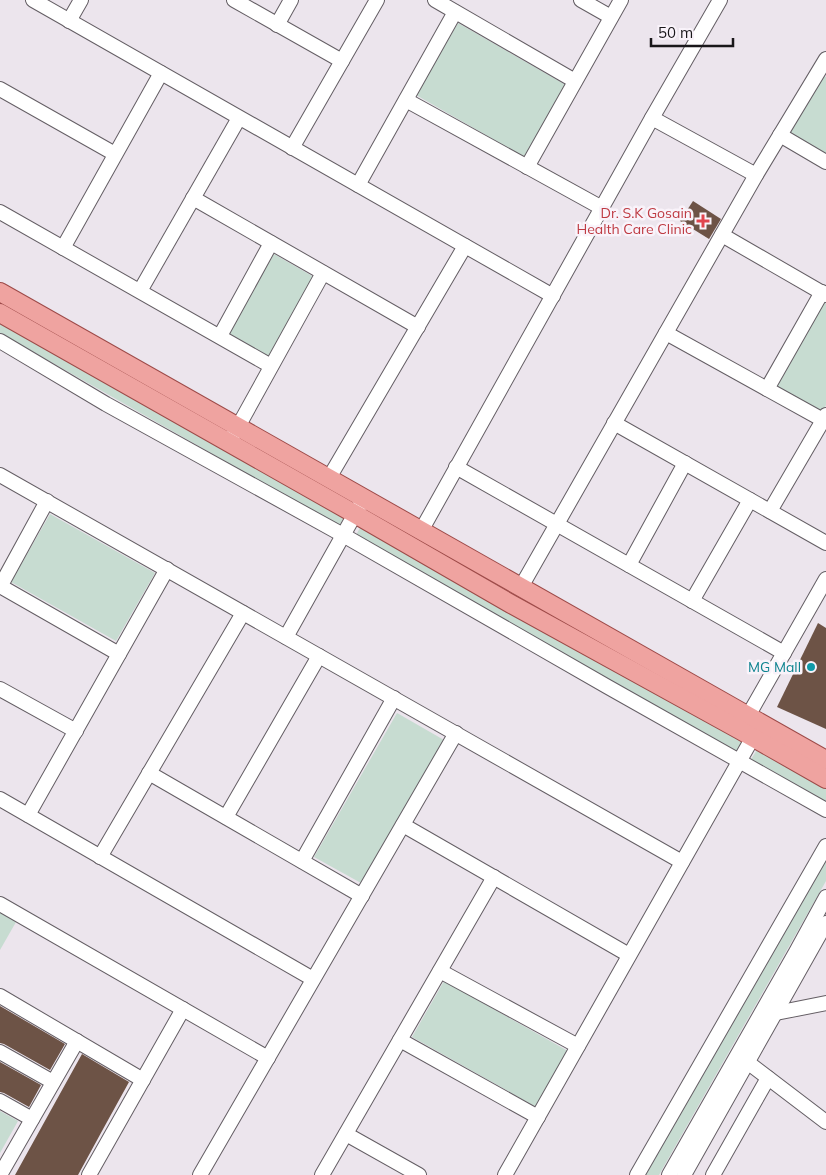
<svg xmlns="http://www.w3.org/2000/svg" width="826" height="1175" font-family="Mulish,sans-serif">
  <rect width="100%" height="100%" fill="#ece5ed"/>
  <g fill="#c7dcd1">
    <path d="M458 23 566 85 524 157 416 95Z"/>
    <path d="M822 75 826 77V154L790 133Z"/>
    <path d="M274 254 314 277 268 357 228 334Z"/>
    <path d="M824 301 826 302V405L822 413 776 388Z"/>
    <path d="M0 317 346 514 339 526 0 333Z"/>
    <path d="M50 514 155 573 116 641 11 582Z"/>
    <path d="M362 524 744 741 737 754 355 537Z"/>
    <path d="M397 713 444 740 361 883 314 857Z"/>
    <path d="M758 748 826 786V803L750 761Z"/>
    <path d="M826 852V881L659 1175H642Z"/>
    <path d="M0 912 16 922 0 950Z"/>
    <path d="M444 981 568 1051 536 1107 412 1037Z"/>
    <path d="M0 1111 18 1121 0 1153Z"/>
  </g>
  <g fill="#6d5346">
    <path d="M693 201 721 219 709 239 680 221Z"/>
    <path d="M818 623 826 628V729L777 707Z"/>
    <path d="M0 1006 65 1044 50 1070 4 1044 0 1043Z"/>
    <path d="M82 1054 129 1082 102 1131 78 1175H15Z"/>
    <path d="M0 1062 41 1085 29 1107 4 1093 0 1092Z"/>
  </g>
  <g fill="none" stroke-linecap="round" stroke-linejoin="round">
    <defs>
      <g id="minor">
        <path d="M33 0 553 296"/>
        <path d="M234 0 342 61"/>
        <path d="M435 0 575 81"/>
        <path d="M581 0 611 17"/>
        <path d="M69 21 81 0"/>
        <path d="M277 25 291 0"/>
        <path d="M0 89 115 154"/>
        <path d="M406 100 602 208"/>
        <path d="M652 118 756 175"/>
        <path d="M780 135 826 162"/>
        <path d="M292 148 377 0"/>
        <path d="M527 167 621 0"/>
        <path d="M358 185 455 12"/>
        <path d="M193 198 418 327"/>
        <path d="M0 212 271 366"/>
        <path d="M722 235 826 295"/>
        <path d="M63 248 161 73"/>
        <path d="M140 291 239 118"/>
        <path d="M666 333 823 420"/>
        <path d="M220 336 271 243"/>
        <path d="M0 341 106 404 343 535 608 687 826 810"/>
        <path d="M767 389 822 292"/>
        <path d="M614 423 826 543"/>
        <path d="M229 443 323 273"/>
        <path d="M456 467 784 653"/>
        <path d="M0 475 682 862"/>
        <path d="M329 478 465 246"/>
        <path d="M770 511 826 415"/>
        <path d="M421 531 652 118 720 0"/>
        <path d="M629 565 685 463"/>
        <path d="M0 586 119 654"/>
        <path d="M0 587 47 501"/>
        <path d="M521 587 756 175 826 59"/>
        <path d="M692 601 750 500"/>
        <path d="M286 637 360 505"/>
        <path d="M0 689 76 731"/>
        <path d="M748 716 826 579"/>
        <path d="M149 773 362 896"/>
        <path d="M0 799 313 979"/>
        <path d="M28 815 167 569"/>
        <path d="M226 817 319 656"/>
        <path d="M403 825 629 955"/>
        <path d="M100 857 243 613"/>
        <path d="M302 861 394 698"/>
        <path d="M0 904 268 1058"/>
        <path d="M440 971 578 1046"/>
        <path d="M0 996 143 1080"/>
        <path d="M776 1013 826 1003"/>
        <path d="M400 1040 538 1117"/>
        <path d="M0 1052 53 1082"/>
        <path d="M742 1058 826 1122"/>
        <path d="M0 1101 32 1119"/>
        <path d="M346 1134 419 1175"/>
        <path d="M0 1175 77 1041"/>
        <path d="M89 1175 183 1009"/>
        <path d="M200 1175 456 733"/>
        <path d="M322 1175 494 877"/>
        <path d="M505 1175 757 730"/>
        <path d="M637 1175 826 846"/>
        <path d="M669 1175 796 952 826 897"/>
        <path d="M684 1175 826 923"/>
        <path d="M713 1175 768 1078"/>
      </g>
      <g id="major">
        <path d="M0 292 826 760"/>
        <path d="M0 313 355 514 511 604 740 730 826 779"/>
      </g>
    </defs>
    <use href="#minor" stroke="#645e64" stroke-width="16"/>
    <use href="#major" stroke="#9d4a48" stroke-width="20"/>
    <use href="#minor" stroke="#fff" stroke-width="14"/>
    <use href="#major" stroke="#efa3a0" stroke-width="18"/>
  </g>
  <path fill="#e0444e" stroke="#f9f3fa" stroke-width="2" d="M700.5 213.5h5v5h5v5h-5v5h-5v-5h-5v-5h5z"/>
  <circle fill="#0f9aa8" stroke="#f9f3fa" stroke-width="2" cx="811" cy="667" r="5"/>
  <g text-anchor="middle" dominant-baseline="central" stroke-width="5" stroke-linejoin="round" paint-order="stroke">
    <g font-size="14" fill="#be3a42" stroke="#f9f3fa" text-anchor="end">
      <text x="692" y="213">Dr. S.K Gosain<tspan x="692" dy="16">Health Care Clinic</tspan></text>
    </g>
    <g font-size="14" fill="#0d838f" stroke="#f9f3fa" text-anchor="end">
      <text x="801" y="667">MG Mall</text>
    </g>
  </g>
  <path d="M651 38v8h82v-8" fill="none" stroke="#19171a" stroke-width="2.5"/>
  <text x="658" y="38" font-size="15" fill="#19171a" stroke="#f9f3fa" stroke-width="4" paint-order="stroke">50 m</text>
</svg>
